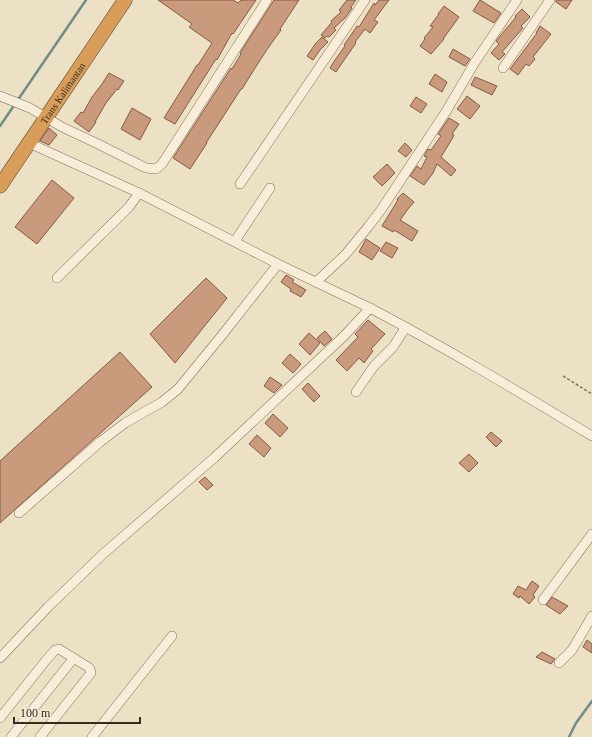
<svg xmlns="http://www.w3.org/2000/svg" width="592" height="737" font-family="Georgia,serif">
  <rect width="100%" height="100%" fill="#ece0c5"/>
  <g fill="none" stroke-linecap="round" stroke-linejoin="round">
    <g stroke="#6e8e85" stroke-width="2.5">
      <path d="M0 126 86 0"/>
      <path d="M569 737 576 723 592 701"/>
    </g>
  </g>
  <g fill="#c99b7c" stroke="#855b43">
    <path d="M158 0H233L238 3 241 0H256L233 34 232 33 217 60 216 59 175 124 164 118 197 65H198L212 43 189 27 192 24Z"/>
    <path d="M274 0H299L280 29 281 30 266 51 250 76 242 89H241L206 143H207L190 169 173 158 231 68 232 69 241 54 240 53Z"/>
    <path d="M347 0H356L351 7 352 8 345 18 334 28 336 30 329 37 327 36 325 38 321 35 332 22 331 21 341 12 339 10Z"/>
    <path d="M379 0H389L374 20 378 22 370 33 365 29 355 42 356 43 342 63 336 72 330 68 335 60 345 46 344 45 353 32 357 26 359 27 374 3 375 5Z"/>
    <path d="M480 0 501 13 494 23 473 11Z"/>
    <path d="M556 0H572L566 9 556 2Z"/>
    <path d="M444 6 459 17 443 39H444L431 54 420 46 425 39 424 38 433 27 430 26 439 14H438Z"/>
    <path d="M522 9 530 17 521 26 523 28 502 52 505 54 499 60 491 53 499 44 496 41 516 17 515 16Z"/>
    <path d="M540 26 551 34 533 57 535 59 529 66 526 64 518 75 510 69 537 33H536Z"/>
    <path d="M322 37 328 42 320 50 313 60 307 56 316 43Z"/>
    <path d="M453 49 470 59 465 66 449 57Z"/>
    <path d="M109 73 124 81 118 90 117 89 106 103 95 122H96L89 132 74 121 81 112 83 113 92 97 102 84Z"/>
    <path d="M435 74 447 82 442 92 429 84Z"/>
    <path d="M475 77 497 86 492 95 471 85Z"/>
    <path d="M467 96 480 106 470 119 457 109Z"/>
    <path d="M416 97 427 104 421 113 410 106Z"/>
    <path d="M132 108 151 119 140 140 121 129Z"/>
    <path d="M449 118 459 124 452 134 454 135 452 139 441 157 456 170 451 176 437 164 433 173 424 185 410 176 417 166 421 169 427 157 424 156 428 149 431 150 441 136 438 134Z"/>
    <path d="M49 128 57 135 49 145 40 141Z"/>
    <path d="M405 143 412 150 406 157 398 151Z"/>
    <path d="M387 164 395 173 382 186 373 177Z"/>
    <path d="M52 180 74 198 37 244 15 227Z"/>
    <path d="M403 193 414 202 408 209 400 220 418 231 412 241 394 230 393 232 382 226 398 200 397 199Z"/>
    <path d="M366 239 380 248 372 260 359 252Z"/>
    <path d="M386 242 398 248 392 258 380 251Z"/>
    <path d="M286 275 294 280 292 282 306 290 301 297 290 291 291 289 281 282Z"/>
    <path d="M206 278 227 298 175 363 150 334Z"/>
    <path d="M368 320 385 334 371 349 373 351 364 363 359 358 347 371 336 360 358 337 355 334Z"/>
    <path d="M325 331 332 339 324 346 317 338Z"/>
    <path d="M309 333 320 343 310 355 299 344Z"/>
    <path d="M120 352 152 387 0 523V461Z"/>
    <path d="M290 354 301 364 293 373 282 363Z"/>
    <path d="M270 377 282 385 274 393 264 386Z"/>
    <path d="M308 383 320 396 314 402 302 389Z"/>
    <path d="M273 414 288 428 280 437 265 423Z"/>
    <path d="M491 432 502 441 496 447 486 437Z"/>
    <path d="M257 435 271 448 264 457 249 444Z"/>
    <path d="M469 454 478 463 469 472 459 463Z"/>
    <path d="M205 477 213 485 207 490 199 482Z"/>
    <path d="M532 581 539 586 533 595 535 597 529 604 520 596 519 598 513 594 518 586 526 590Z"/>
    <path d="M552 597 568 606 560 614 546 605Z"/>
    <path d="M587 640 592 644V653L583 647Z"/>
    <path d="M542 652 555 659 551 664 536 657Z"/>
  </g>
  <g fill="none" stroke-linecap="round" stroke-linejoin="round">
    <defs>
      <g id="minor">
        <path d="M503 68 550 0"/>
        <path d="M0 96 30 108 62 127 96 143 146 168 156 169 162 164 267 0"/>
        <path d="M240 184 365 0"/>
        <path d="M235 241 270 188"/>
        <path d="M57 278 129 207 139 193"/>
        <path d="M316 282 345 255 368 227 381 210 447 110 475 62 517 0"/>
        <path d="M370 308C446 348 519 392 592 436"/>
        <path d="M356 392 374 366 393 347 406 327"/>
        <path d="M19 513 100 442 125 423 162 402 178 389 223 334 278 264"/>
        <path d="M543 600 592 534"/>
        <path d="M0 658 48 607 103 554 214 458 344 336 370 308 278 264 139 193 29 143"/>
        <path d="M559 663 572 650 592 616"/>
        <path d="M0 718 47 659 55 650 59 649 88 667 90 669 91 673 40 737"/>
        <path d="M11 737 73 659"/>
        <path d="M92 737 172 636"/>
      </g>
      <g id="highway">
        <path id="s1" d="M0 186 125 0"/>
      </g>
    </defs>
    <use href="#minor" stroke="#87725c" stroke-width="10"/>
    <use href="#highway" stroke="#554030" stroke-width="15"/>
    <path stroke="#87725c" stroke-width="1.5" stroke-dasharray="3 2" stroke-linecap="butt" d="M563 376 592 394"/>
    <use href="#minor" stroke="#f7edd8" stroke-width="9"/>
    <use href="#highway" stroke="#d89e59" stroke-width="14"/>
  </g>
  <g text-anchor="middle" dominant-baseline="central" stroke-width="3" stroke-linejoin="round" paint-order="stroke">
    <g font-size="10" fill="#372a1f" stroke="#f4ead4">
      <text stroke="none"><textPath href="#s1" startOffset="112">Trans Kalimantan</textPath></text>
    </g>
  </g>
  <path d="M14 717v6h126v-6" fill="none" stroke="#372a1f" stroke-width="2"/>
  <text x="20" y="717" font-size="12" fill="#372a1f" stroke="#f4ead4" stroke-width="3" paint-order="stroke">100 m</text>
</svg>
